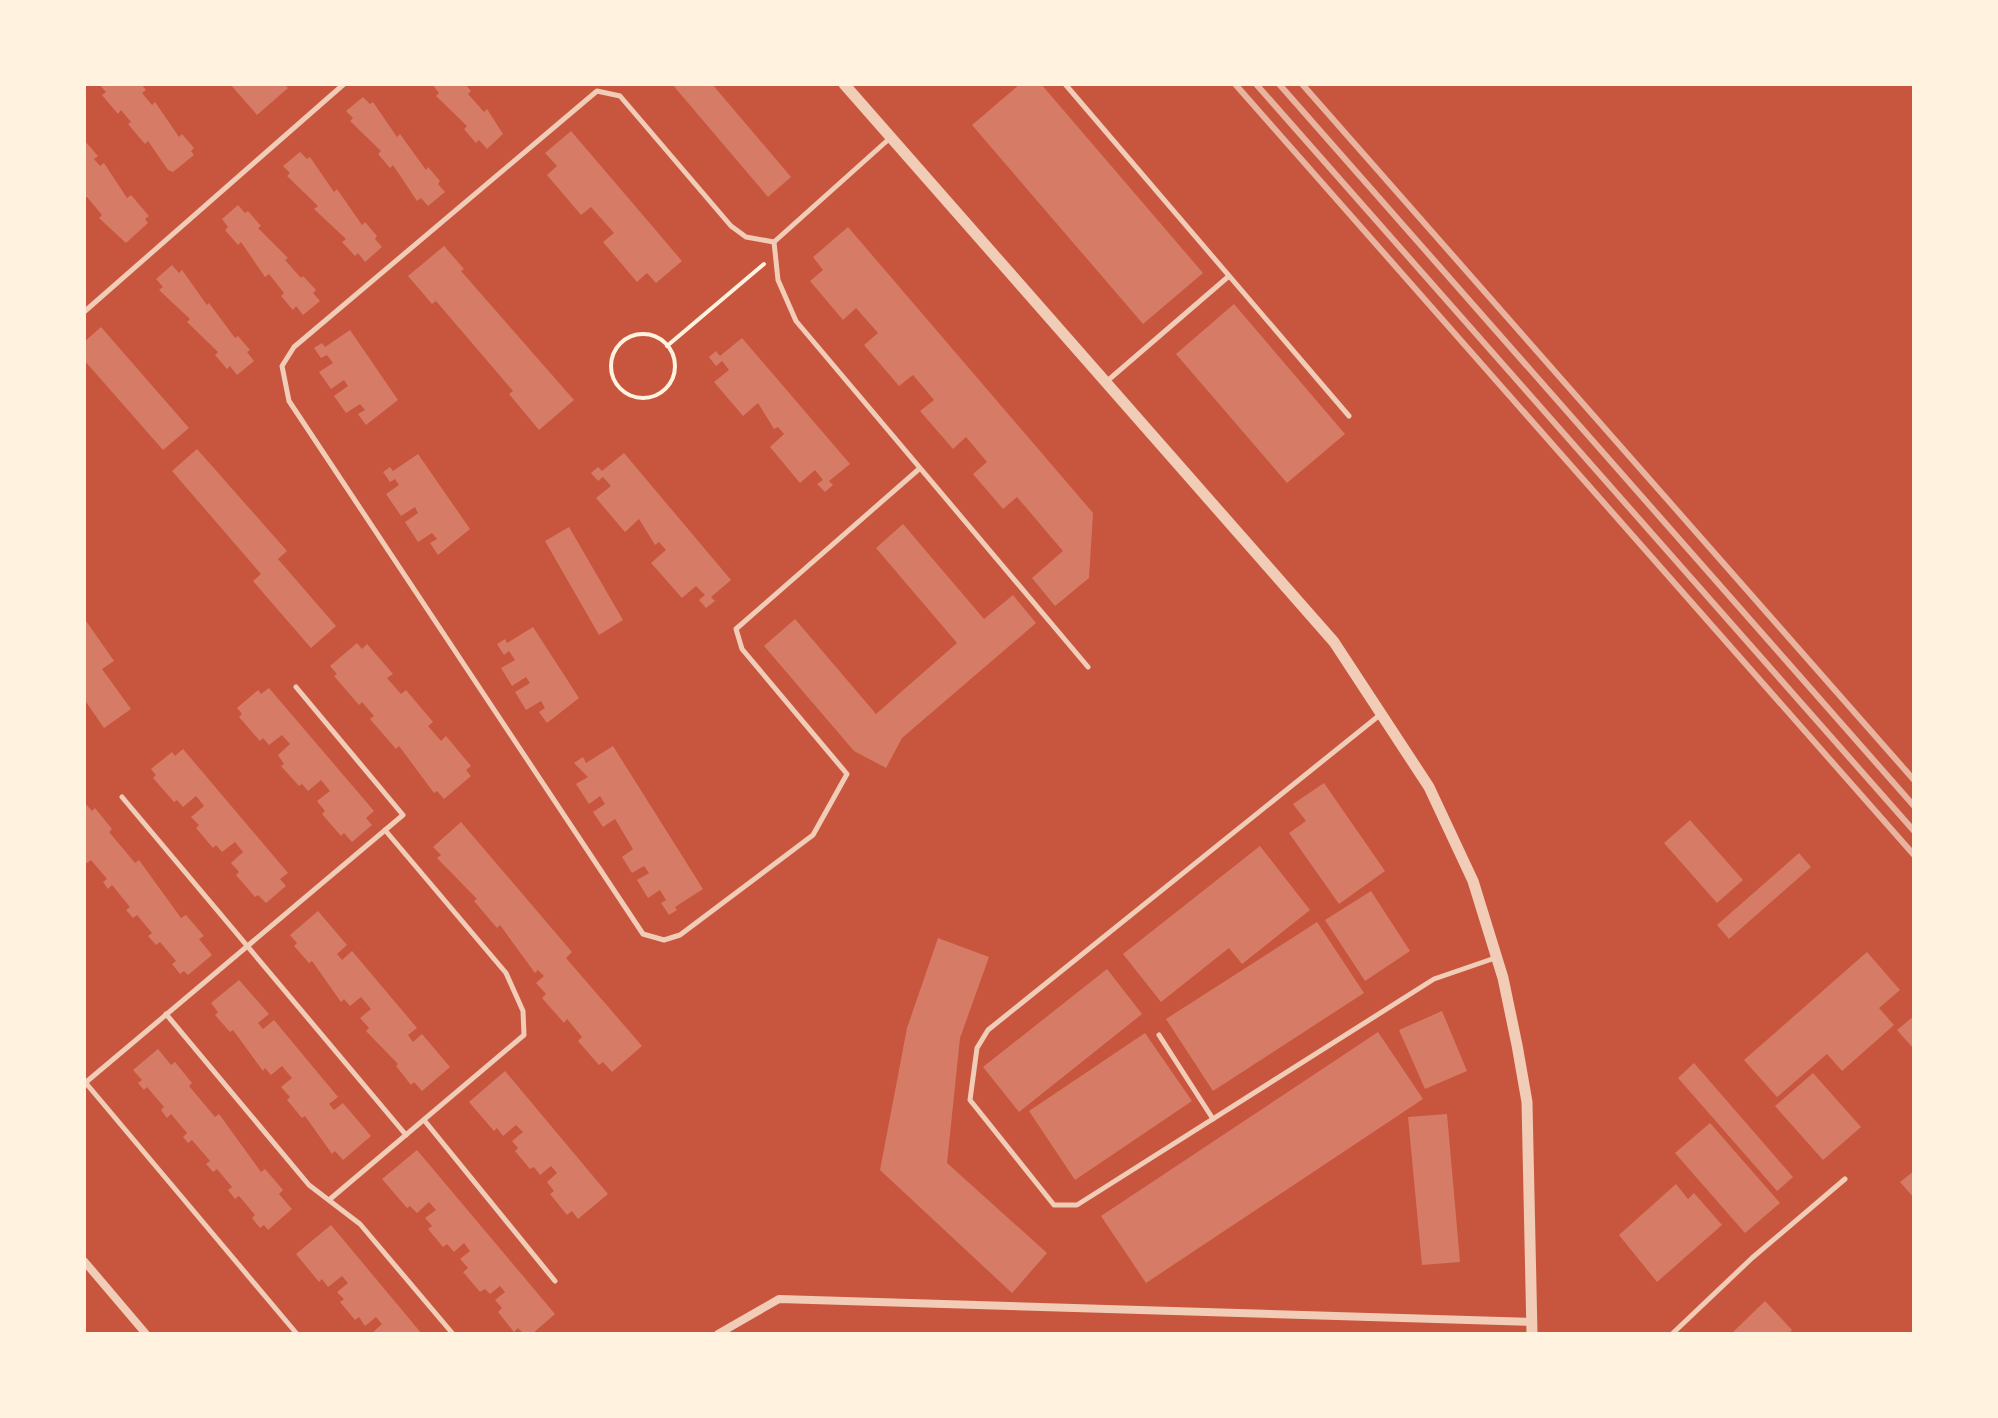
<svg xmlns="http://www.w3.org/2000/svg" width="1998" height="1418" font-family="Cabin,sans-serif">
  <rect width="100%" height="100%" fill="#c8553d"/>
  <g fill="#d67c66">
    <path d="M99 84H141L146 90 142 93 152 105 155 102 179 137 182 134 194 148 191 151 194 155 173 172 168 170 148 141 145 144 128 124 131 122 121 110 118 114 102 95 106 92Z"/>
    <path d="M230 84H284L288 88 257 115Z"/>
    <path d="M432 84H465L471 91 468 94 484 112 487 109 503 134 487 149 479 140 476 143 464 129 467 126 436 96 439 93Z"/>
    <path d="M672 84H712L791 177 768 197Z"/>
    <path d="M1020 84H1041L1203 273 1143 324 972 125Z"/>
    <path d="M363 97 370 104 373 102 397 137 400 134 426 170 428 167 440 181 438 184 445 192 428 206 421 198 417 201 393 165 390 168 378 154 381 151 350 121 353 118 346 111Z"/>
    <path d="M571 131 682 261 656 283 647 273 637 282 603 242 614 233 591 207 581 215 547 175 557 166 545 153Z"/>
    <path d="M84 140 98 156 94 159 100 166 104 163 127 198 131 195 149 216 145 219 148 223 126 243 99 218 102 215 87 197 84 199Z"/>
    <path d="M300 152 307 159 310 157 334 192 337 189 362 225 365 222 377 236 375 239 382 247 365 262 358 253 355 256 342 242 346 239 314 209 318 206 287 176 290 173 283 166Z"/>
    <path d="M238 205 245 213 248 211 261 226 258 228 288 258 285 260 301 278 303 276 316 290 313 293 320 301 303 315 296 306 293 310 281 296 284 293 269 274 265 277 241 242 238 245 225 230 228 227 222 219Z"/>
    <path d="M848 227 1093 513 1089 578 1055 606 1032 578 1063 551 1017 497 1003 509 973 474 987 462 966 437 953 449 920 411 934 400 913 375 899 386 864 345 878 333 856 308 843 320 810 281 823 270 813 257Z"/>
    <path d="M444 246 464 269 461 271 574 400 539 430 509 394 513 391 436 301 432 304 408 276Z"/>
    <path d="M172 265 179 273 182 270 207 305 209 303 235 338 238 336 250 350 247 352 254 361 237 375 230 366 227 369 215 355 218 352 187 322 190 319 159 290 163 287 156 279Z"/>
    <path d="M1234 304 1345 434 1287 483 1176 354Z"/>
    <path d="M101 327 189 428 163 450 84 360V342Z"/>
    <path d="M350 330 398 400 366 425 358 414 365 410 360 404 346 413 334 396 348 386 344 380 331 389 319 372 333 363 327 355 321 358 314 348 322 343 325 347Z"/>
    <path d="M742 338 850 464 829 481 833 485 825 492 817 484 823 480 815 470 800 483 770 447 784 434 778 427 774 429 758 403 743 416 714 382 729 370 722 361 716 366 709 357 716 351 720 356Z"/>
    <path d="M197 449 287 551 278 559 336 626 311 648 253 581 261 574 172 471Z"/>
    <path d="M624 453 731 580 711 597 715 601 706 608 699 600 705 595 696 586 682 598 651 563 666 550 659 542 655 545 639 519 625 532 596 498 611 486 603 477 598 481 591 473 598 467 602 471Z"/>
    <path d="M418 454 470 529 438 555 430 543 437 539 432 533 418 542 405 522 418 513 415 507 401 516 386 494 399 485 395 479 390 482 383 472 390 467 393 471Z"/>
    <path d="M903 524 984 619 1013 595 1036 623 902 738 886 768 854 751 764 646 795 619 876 714 957 643 876 548Z"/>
    <path d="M569 527 623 620 599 635 545 541Z"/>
    <path d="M84 618 114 661 102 669 131 709 104 728 84 699Z"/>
    <path d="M533 627 579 698 547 723 539 712 545 708 541 701 526 710 515 692 530 683 526 677 512 686 501 668 515 660 509 651 504 655 497 644 505 639 507 643Z"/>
    <path d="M357 643 362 649 367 644 393 674 387 678 401 694 406 690 433 722 428 726 441 741 446 736 471 766 466 770 471 776 444 799 437 791 434 793 399 746 396 749 370 719 374 716 362 702 359 705 334 676 337 674 330 666Z"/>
    <path d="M269 688 374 811 366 818 372 825 352 842 344 833 341 836 322 814 325 811 317 801 330 791 321 780 308 791 302 784 299 786 281 766 284 764 278 755 290 744 282 735 269 745 263 738 260 741 239 717 242 714 237 708 258 690 261 694Z"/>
    <path d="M613 746 703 889 675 907 677 910 669 915 661 903 666 900 660 890 648 898 637 880 649 873 644 866 632 873 622 857 633 849 615 819 603 827 593 812 605 804 600 796 589 804 576 784 588 777 574 763 583 757 586 763Z"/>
    <path d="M183 749 288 873 280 879 286 886 266 903 258 895 255 897 236 875 239 872 231 863 243 852 235 842 222 852 216 845 213 848 196 828 199 825 191 817 204 806 196 796 183 807 177 800 174 802 153 778 156 775 151 769 172 752 175 756Z"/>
    <path d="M1324 783 1385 871 1339 904 1289 833 1306 821 1293 804Z"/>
    <path d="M84 802 92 811 95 808 112 829 109 832 135 863 139 860 181 918 186 915 204 936 199 939 212 955 188 975 184 971 180 974 172 964 176 961 160 942 156 945 148 936 152 933 137 915 133 918 126 910 130 907 112 885 108 889 103 882 107 879 91 860 87 863 84 860Z"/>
    <path d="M1690 820 1743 880 1717 903 1664 843Z"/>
    <path d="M461 822 572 952 566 958 642 1046 612 1072 603 1062 599 1065 578 1041 582 1037 567 1019 564 1023 542 998 546 994 536 983 544 976 538 970 535 973 500 925 497 928 474 901 477 899 437 858 441 855 433 847Z"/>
    <path d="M1260 846 1310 910 1242 964 1229 948 1161 1002 1123 954Z"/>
    <path d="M1799 853 1811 867 1729 939 1717 925Z"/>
    <path d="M1371 891 1410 951 1365 981 1325 920Z"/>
    <path d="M318 911 347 945 337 954 342 960 352 951 417 1028 408 1035 413 1042 422 1034 450 1067 422 1091 414 1082 411 1085 396 1066 398 1064 366 1031 369 1028 360 1018 371 1009 361 997 350 1006 344 999 341 1002 312 961 309 963 294 946 297 943 290 935Z"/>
    <path d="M1317 922 1364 993 1213 1091 1166 1019Z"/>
    <path d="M938 938 989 957 960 1038 947 1163 1047 1253 1012 1293 880 1170 907 1028Z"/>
    <path d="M1867 952 1900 990 1879 1008 1894 1025 1842 1071 1827 1054 1777 1097 1744 1060Z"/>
    <path d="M1107 969 1142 1014 1019 1112 983 1067Z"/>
    <path d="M239 980 269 1014 258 1023 263 1029 274 1020 338 1097 329 1104 334 1110 343 1103 371 1136 343 1160 335 1151 332 1154 305 1116 302 1118 287 1100 290 1097 281 1087 292 1078 282 1066 271 1075 265 1068 263 1071 233 1030 230 1032 215 1015 218 1012 211 1003Z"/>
    <path d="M1442 1011 1467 1071 1425 1089 1399 1030Z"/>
    <path d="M1914 1016V1049L1897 1030Z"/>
    <path d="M1378 1032 1423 1099 1146 1283 1101 1216Z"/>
    <path d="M1145 1033 1192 1101 1075 1180 1029 1111Z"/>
    <path d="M158 1049 171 1065 175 1062 192 1083 189 1086 215 1117 219 1114 261 1172 265 1169 283 1190 279 1194 292 1209 268 1230 264 1225 260 1228 252 1218 255 1215 239 1196 235 1199 228 1190 232 1187 217 1169 213 1172 206 1164 210 1161 192 1140 188 1143 183 1137 187 1133 171 1114 167 1118 161 1110 164 1107 147 1087 144 1090 138 1083 142 1080 133 1070Z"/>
    <path d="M1694 1063 1793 1177 1777 1191 1678 1078Z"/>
    <path d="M505 1071 608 1194 578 1219 572 1211 567 1215 550 1194 554 1191 547 1182 557 1173 551 1166 540 1175 534 1167 530 1169 515 1151 518 1148 512 1141 523 1132 516 1125 503 1136 497 1128 494 1131 469 1102Z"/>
    <path d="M1813 1073 1861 1127 1823 1160 1775 1106Z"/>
    <path d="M1447 1114 1460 1262 1422 1265 1408 1117Z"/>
    <path d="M1710 1123 1780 1203 1745 1233 1675 1153Z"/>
    <path d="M417 1150 555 1314 532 1334H524L518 1328 514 1332 498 1312 502 1308 495 1300 505 1292 500 1286 490 1294 485 1289 480 1292 463 1272 468 1268 460 1259 470 1251 464 1243 454 1252 447 1244 443 1247 428 1229 432 1226 425 1218 436 1210 429 1202 417 1213 410 1206 407 1208 382 1179Z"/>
    <path d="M1914 1171V1198L1900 1182Z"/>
    <path d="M1676 1184 1688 1199 1694 1193 1722 1225 1657 1282 1619 1235Z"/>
    <path d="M331 1225 422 1334H371L382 1324 376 1317 365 1326 359 1317 355 1320 340 1302 344 1299 337 1292 348 1283 342 1276 328 1287 322 1279 319 1282 296 1254Z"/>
    <path d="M1765 1301 1792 1330 1788 1334H1731Z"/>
  </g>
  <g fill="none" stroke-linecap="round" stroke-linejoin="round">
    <g stroke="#fff3e0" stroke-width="4">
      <circle cx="643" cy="366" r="32"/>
      <path d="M667 346 764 264"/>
    </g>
    <g stroke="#f1ccb7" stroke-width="5">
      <path d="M1065 84 1349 416"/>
      <path d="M889 139 774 242 746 237 731 226 620 96 597 91 294 347 282 366 289 401 643 934 664 940 680 935 813 835 847 774 742 649 736 629 919 469"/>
      <path d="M774 242 778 280 796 321 1088 667"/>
      <path d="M84 312 344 84"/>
      <path d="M1106 382 1229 276"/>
      <path d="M1381 714 988 1030 977 1048 970 1100 1054 1205H1077L1434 979 1495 958"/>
      <path d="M122 797 406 1135"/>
      <path d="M166 1014 309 1185 360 1224 453 1334"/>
      <path d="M1159 1035 1213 1119"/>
      <path d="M85 1082 297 1334"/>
      <path d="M85 1083 403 815 296 687"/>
      <path d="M424 1120 555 1281"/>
      <path d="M329 1200 524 1035 523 1011 506 973 385 830"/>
      <path d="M1672 1334 1752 1258 1845 1179"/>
    </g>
    <g stroke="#f1ccb7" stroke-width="8">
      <path d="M84 1261 146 1334"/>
      <path d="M718 1334 779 1299 1532 1322"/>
    </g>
    <path stroke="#f1ccb7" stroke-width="11" d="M844 84 1334 642 1429 787 1473 881 1503 978 1517 1045 1527 1102 1532 1334"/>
    <g stroke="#e9b49f" stroke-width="6">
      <path d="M1235 84 1914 855"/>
      <path d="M1256 84 1914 831"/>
      <path d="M1279 84 1914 806"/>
      <path d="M1302 84 1914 780"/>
    </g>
  </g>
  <rect width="1998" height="1418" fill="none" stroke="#fff3e0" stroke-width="172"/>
</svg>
